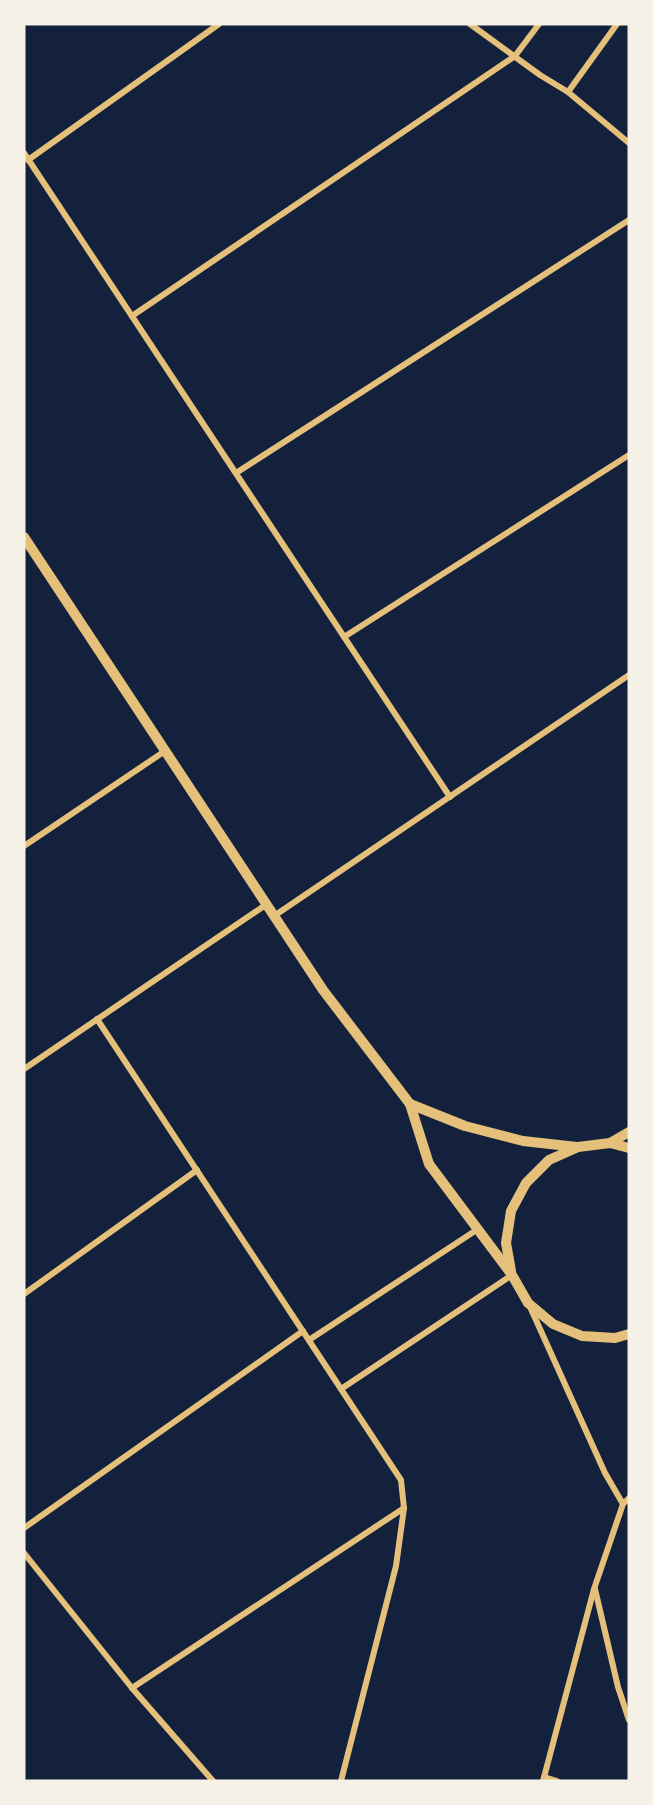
<svg xmlns="http://www.w3.org/2000/svg" width="653" height="1805" font-family="'IBM Plex Sans',sans-serif">
  <rect width="100%" height="100%" fill="#14213d"/>
  <g fill="none" stroke-linecap="round" stroke-linejoin="round">
    <g stroke="#e5c07b" stroke-width="6">
      <path d="M470 24 540 75 568 92 629 143"/>
      <path d="M568 92 617 24"/>
      <path d="M24 153 450 797"/>
      <path d="M28 160 219 24"/>
      <path d="M132 316 515 56 539 24"/>
      <path d="M236 473 629 220"/>
      <path d="M344 637 629 455"/>
      <path d="M24 846 165 751"/>
      <path d="M274 916 629 675"/>
      <path d="M97 1019 401 1480 404 1508 396 1566 341 1781"/>
      <path d="M24 1069 267 904"/>
      <path d="M24 1294 197 1170"/>
      <path d="M531 1309 605 1473 623 1504 629 1498"/>
      <path d="M309 1340 478 1229"/>
      <path d="M341 1389 512 1275"/>
      <path d="M24 1528 303 1331"/>
      <path d="M24 1553 132 1688 213 1781"/>
      <path d="M595 1589 618 1687 629 1720"/>
      <path d="M132 1688 404 1508"/>
      <path d="M544 1777 557 1781"/>
      <path d="M543 1781 594 1589 623 1504"/>
    </g>
    <g stroke="#e5c07b" stroke-width="10">
      <path d="M24 537 323 990 410 1104 429 1164 512 1275 528 1303 553 1324 582 1336 615 1338 629 1334"/>
      <path d="M410 1104 465 1126 523 1141 577 1147"/>
      <path d="M610 1143 629 1132"/>
      <path d="M511 1271 506 1243 511 1211 526 1183 549 1160 578 1147 610 1143 629 1148"/>
    </g>
  </g>
  <rect width="653" height="1805" fill="none" stroke="#f6f1e7" stroke-width="51"/>
</svg>
